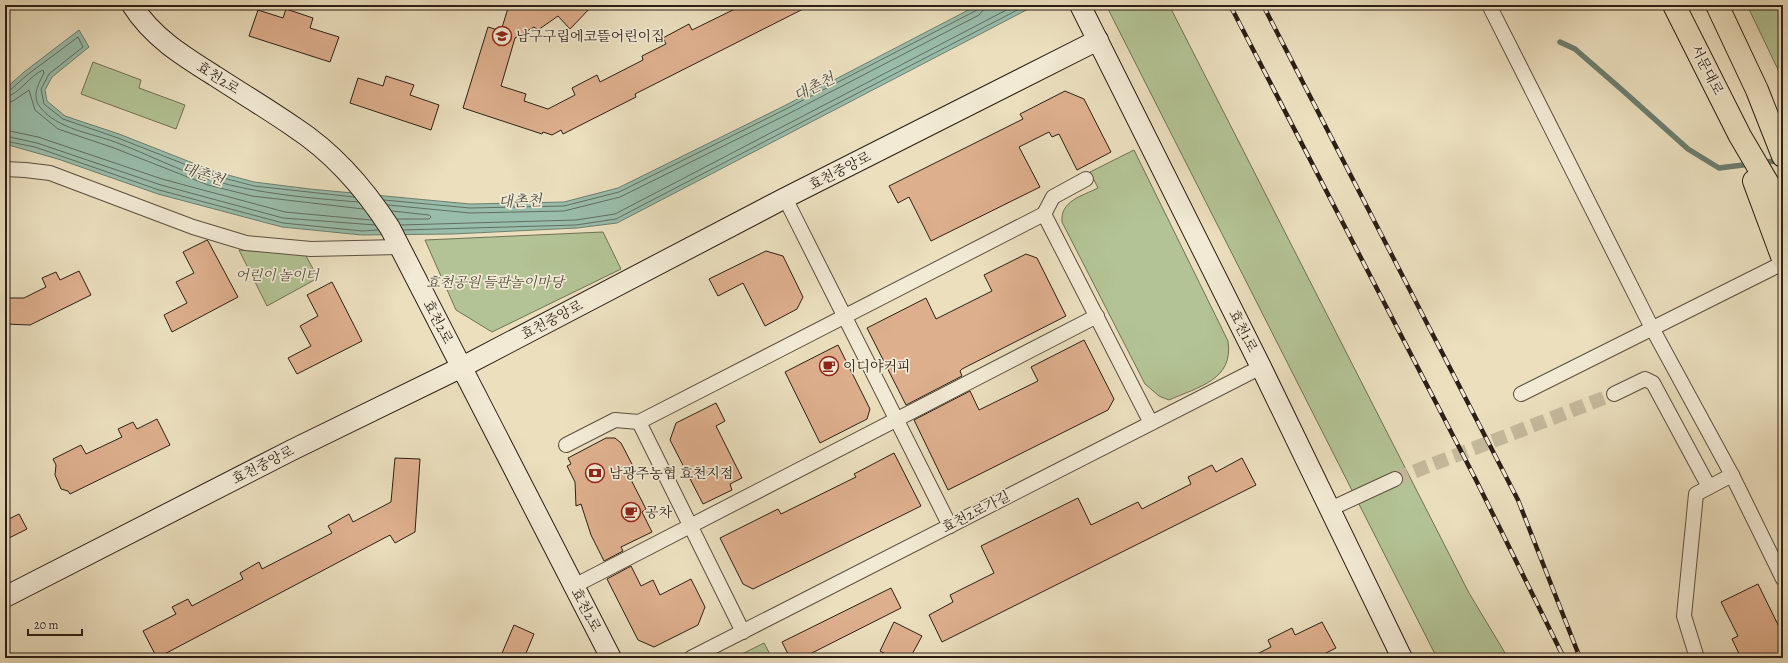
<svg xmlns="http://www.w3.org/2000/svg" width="1788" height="663" font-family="Alegreya,'Noto Serif KR',serif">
  <rect width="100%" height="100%" fill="#ebdfbe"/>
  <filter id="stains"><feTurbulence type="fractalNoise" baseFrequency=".005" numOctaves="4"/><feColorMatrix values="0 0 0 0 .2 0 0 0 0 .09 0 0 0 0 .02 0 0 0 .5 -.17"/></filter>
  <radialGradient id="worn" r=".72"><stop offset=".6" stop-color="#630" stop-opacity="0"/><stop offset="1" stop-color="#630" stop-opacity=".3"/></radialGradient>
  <g fill="#b3c395" stroke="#707155">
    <path d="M1106 5H1169L1469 593 1508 658H1437Z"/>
    <path d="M1747 5H1783V80Z"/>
    <path d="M93 62 141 80 139 88 185 105 176 129 81 94Z"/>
    <path d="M1134 150 1228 341C1234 380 1198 387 1169 400L1159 396 1145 384 1062 222C1060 201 1082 196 1098 188L1090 172Z"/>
    <path d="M603 232 621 269 492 332 456 310 425 240Z"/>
    <path d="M239 250 305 254 318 278 267 306Z"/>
    <path d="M764 643 772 658H734Z"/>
  </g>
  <path fill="#99bdab" stroke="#6d7e6f" d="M978 5H1036L617 223 577 228 453 234 362 235 282 227 158 194 58 159 5 144V89L24 72 79 30 89 47 52 77 45 90 47 101 65 116 119 134 213 171 254 182 310 189 470 204 564 202 618 188 784 106Z"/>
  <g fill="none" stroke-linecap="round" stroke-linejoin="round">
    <g stroke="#626e60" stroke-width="1">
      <path d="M5 92 9 91 27 75 78 37 83 47 49 74 41 89 44 104 63 119 118 138 212 175 254 186 354 197"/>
      <path d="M5 97C18 96 30 75 43 70L44 73C39 83 31 96 40 107 57 129 91 133 115 142 148 154 179 171 211 180 259 194 309 198 358 202"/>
      <path d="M5 103 13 101 29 90 35 110 58 129 114 148 208 185 252 196 363 209"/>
      <path d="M5 130 38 137 162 179 285 212 371 220"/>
      <path d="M5 136 37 143 161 185 283 218 375 225"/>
      <path d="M5 141 35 147 159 190 283 223 362 231 378 230"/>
      <path d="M384 200 470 208 564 206 619 192 786 109 977 10 979 5"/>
      <path d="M388 205 470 213 564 211 620 197 788 114 979 15 983 10 984 5"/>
      <path d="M392 211 429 215 431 217 429 219H397"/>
      <path d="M401 225 576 220 615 214 1016 5"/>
      <path d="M403 230 576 225 616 219 1027 5"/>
    </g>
    <g stroke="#6d7e6f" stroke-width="5.5">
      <path d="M1560 42 1575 49 1621 89 1688 149 1719 168 1751 164"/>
      <path d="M1761 163 1781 160"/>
    </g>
  </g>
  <g fill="#deaf8d" stroke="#2c1f15">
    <path d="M513 5H593L570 29 558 16 538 30 534 27 515 38 501 86 526 94 524 101 548 109 575 95 572 88 597 75 600 82 643 60 642 56 666 44 663 38 689 24 692 30 743 5H811L635 94 636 97 563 134 561 130 552 135 543 132 542 134 463 108 488 27 501 31 508 8Z"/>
    <path d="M286 9 313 18 310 28 339 37 330 62 249 36 258 10 283 18Z"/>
    <path d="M386 76 414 85 410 95 439 105 431 130 350 103 358 78 383 86Z"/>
    <path d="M1065 91 1084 99 1111 152 1077 170 1059 134 1052 137 1049 132 1019 147 1040 187 931 241 909 197 898 203 889 186 1023 119 1020 114Z"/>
    <path d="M207 240 208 241 238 297 172 332 164 315 187 303 176 282 194 273 183 252Z"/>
    <path d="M766 251 783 256 803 297 797 309 765 326 743 283 718 296 709 279Z"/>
    <path d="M1026 254 1037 258 1066 316 962 369 960 371 962 376 906 405 867 328 926 298 936 319 992 291 984 275Z"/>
    <path d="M79 271 91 295 30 325 5 324V298H24L46 287 42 278 56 272 60 280Z"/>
    <path d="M332 282 362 341 297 374 288 358 311 346 300 326 318 316 307 295Z"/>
    <path d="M1084 340 1114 399 1108 410 948 490 914 420 970 391 979 410 1038 381 1031 367Z"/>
    <path d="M838 345 870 409 867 419 820 443 785 372Z"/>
    <path d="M716 403 725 421 716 426 742 478 730 484 732 490 703 504 670 440 676 423Z"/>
    <path d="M157 419 170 445 70 494 68 491 61 489 55 475 56 465 53 459 81 445 86 454 122 437 118 429 133 422 137 429Z"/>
    <path d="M606 438H615L621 443 633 466 626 470 646 509 642 512 652 532 621 547 623 551 604 561 591 535 581 504 576 506 575 482 567 466 571 464 568 458Z"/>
    <path d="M894 453 921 506 753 589 743 584 720 538 778 509 781 514 856 477 854 474Z"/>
    <path d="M395 458 420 459 415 532 395 543 390 535 157 658 143 631 176 614 172 607 188 599 192 606 243 579 240 573 259 562 262 569 332 533 328 526 349 514 353 522 391 502Z"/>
    <path d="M1242 458 1256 485 942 642 929 615 953 602 950 595 994 573 981 546 1078 498 1091 525 1138 502 1142 509 1191 484 1188 477 1212 465 1216 472Z"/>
    <path d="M19 514 27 529 5 540V521Z"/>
    <path d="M631 566 641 586 653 580 660 595 691 579 705 607 698 625 654 647 638 640 607 579Z"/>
    <path d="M1758 584 1783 635V658H1741L1732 639 1738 636 1721 602Z"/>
    <path d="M891 588 901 608 802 658H790L782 642Z"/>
    <path d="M894 622 922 636 910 658H893L880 651Z"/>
    <path d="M1322 622 1336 648 1316 658H1249L1271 647 1268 640 1292 628 1295 635Z"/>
    <path d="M514 625 534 634 524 658H500Z"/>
  </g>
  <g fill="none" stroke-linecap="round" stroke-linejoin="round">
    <path stroke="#c5b99c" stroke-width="14" stroke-dasharray="14 7" stroke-linecap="butt" d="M1395 479 1614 394"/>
    <defs>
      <g id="street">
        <path d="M1489 5 1652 328 1732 475 1783 579"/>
        <path d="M5 169 25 170 50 173 193 227 246 243 311 249 399 247"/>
        <path d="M785 198 950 526"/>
        <path d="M1044 214 1053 197 1086 179"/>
        <path d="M1521 394 1783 263"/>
        <path d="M1614 394 1645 379 1653 383 1709 487"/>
        <path d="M566 445 615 420 639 422"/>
        <path d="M1330 509 1395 479"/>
        <path d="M574 586 1097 316"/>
        <path d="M743 632 639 422 1044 214 1151 423"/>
        <path d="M691 658 1261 367"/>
        <path d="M1697 658 1684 616 1696 494 1732 475"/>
      </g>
      <g id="secondary">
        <path d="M132 5C152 37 183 56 215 76 241 93 268 109 294 127 334 153 365 189 390 228L611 658"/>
        <path d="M1080 5 1261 367 1402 658"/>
        <path d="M5 597 292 450 462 367 785 198 1098 40"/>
      </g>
      <g id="primary">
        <path d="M1674 5 1740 136 1770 187 1783 213"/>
        <path d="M1717 5 1757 90 1783 156"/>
        <path d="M1754 181 1783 259"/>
      </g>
    </defs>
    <use href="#street" stroke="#5c4f3f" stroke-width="16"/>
    <use href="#secondary" stroke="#2c1f15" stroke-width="22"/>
    <use href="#primary" stroke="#2c1f15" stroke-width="24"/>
    <use href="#street" stroke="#f2ead5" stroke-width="14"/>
    <use href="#secondary" stroke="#f2ead5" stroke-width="20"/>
    <use href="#primary" stroke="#ebdfbe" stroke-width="22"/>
    <defs>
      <g id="rail">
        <path d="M1230 5 1476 480 1564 658"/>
        <path d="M1263 5 1518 500 1580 658"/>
      </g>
    </defs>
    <use href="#rail" stroke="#2c1f15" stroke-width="4.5"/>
    <use href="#rail" stroke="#f2ead5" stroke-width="3" stroke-dasharray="9" stroke-linecap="butt"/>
  </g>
  <defs>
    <symbol id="school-ring" viewBox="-11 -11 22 22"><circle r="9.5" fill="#f2ead5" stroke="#8f2418" stroke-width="1.5"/><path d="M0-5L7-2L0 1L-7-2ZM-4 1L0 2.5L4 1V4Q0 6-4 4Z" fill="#8f2418"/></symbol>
    <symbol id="cafe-ring" viewBox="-11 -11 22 22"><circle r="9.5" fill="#f2ead5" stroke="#8f2418" stroke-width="1.5"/><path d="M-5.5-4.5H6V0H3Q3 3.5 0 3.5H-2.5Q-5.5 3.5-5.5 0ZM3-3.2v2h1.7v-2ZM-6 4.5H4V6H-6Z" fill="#8f2418"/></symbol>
    <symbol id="bank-ring" viewBox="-11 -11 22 22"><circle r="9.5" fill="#f2ead5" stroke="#8f2418" stroke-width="1.5"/><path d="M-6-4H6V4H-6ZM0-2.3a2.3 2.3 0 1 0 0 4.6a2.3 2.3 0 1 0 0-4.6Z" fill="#8f2418"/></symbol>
  </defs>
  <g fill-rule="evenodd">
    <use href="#school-ring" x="491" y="25" width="22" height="22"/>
    <use href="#cafe-ring" x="818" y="355" width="22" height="22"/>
    <use href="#bank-ring" x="584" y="462" width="22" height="22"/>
    <use href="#cafe-ring" x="620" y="501" width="22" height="22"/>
  </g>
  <g text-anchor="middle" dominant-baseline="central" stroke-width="3.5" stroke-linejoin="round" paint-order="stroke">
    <g font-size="14" fill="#2c1f15" stroke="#f2ead5" text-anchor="start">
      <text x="516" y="36">남구구립에코뜰어린이집</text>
      <text x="843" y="366">이디야커피</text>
      <text x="609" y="473">남광주농협 효천지점</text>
      <text x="645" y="512">공차</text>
    </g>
    <g font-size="14" fill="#2c1f15" stroke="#f2ead5">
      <text transform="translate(1707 70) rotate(63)">서문대로</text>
      <text transform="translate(218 78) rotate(32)">효천2로</text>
      <text transform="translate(840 171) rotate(-27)">효천중앙로</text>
      <text transform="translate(552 320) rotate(-28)">효천중앙로</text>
      <text transform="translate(438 322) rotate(62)">효천2로</text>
      <text transform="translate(1243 331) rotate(63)">효천1로</text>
      <text transform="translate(263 465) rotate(-27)">효천중앙로</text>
      <text transform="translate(976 512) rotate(-27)">효천2로가길</text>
      <text transform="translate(586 610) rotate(62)">효천2로</text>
    </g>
    <g font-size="14" font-style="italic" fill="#54503b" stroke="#f2ead5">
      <text x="277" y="275">어린이 놀이터</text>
      <text x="495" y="282">효천공원 들판놀이마당</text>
    </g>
    <g font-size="15" font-style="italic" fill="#4d4e42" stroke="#f2ead5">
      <text transform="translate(814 87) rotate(-27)">대촌천</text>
      <text transform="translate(203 174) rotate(18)">대촌천</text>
      <text transform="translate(520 201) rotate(-2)">대촌천</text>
    </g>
  </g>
  <rect width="1788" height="663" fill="none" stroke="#ebdfbe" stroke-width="20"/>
  <rect x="6" y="6" width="1776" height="651" fill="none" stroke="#2c1f15" stroke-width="2"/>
  <rect x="10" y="10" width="1768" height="643" fill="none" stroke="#2c1f15"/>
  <path d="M28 629v6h54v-6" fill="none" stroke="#2c1f15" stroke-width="2"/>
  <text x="34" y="629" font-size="12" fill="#2c1f15" stroke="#f2ead5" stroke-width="3" paint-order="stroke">20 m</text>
  <rect width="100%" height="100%" filter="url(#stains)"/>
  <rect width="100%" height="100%" fill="url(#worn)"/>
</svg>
